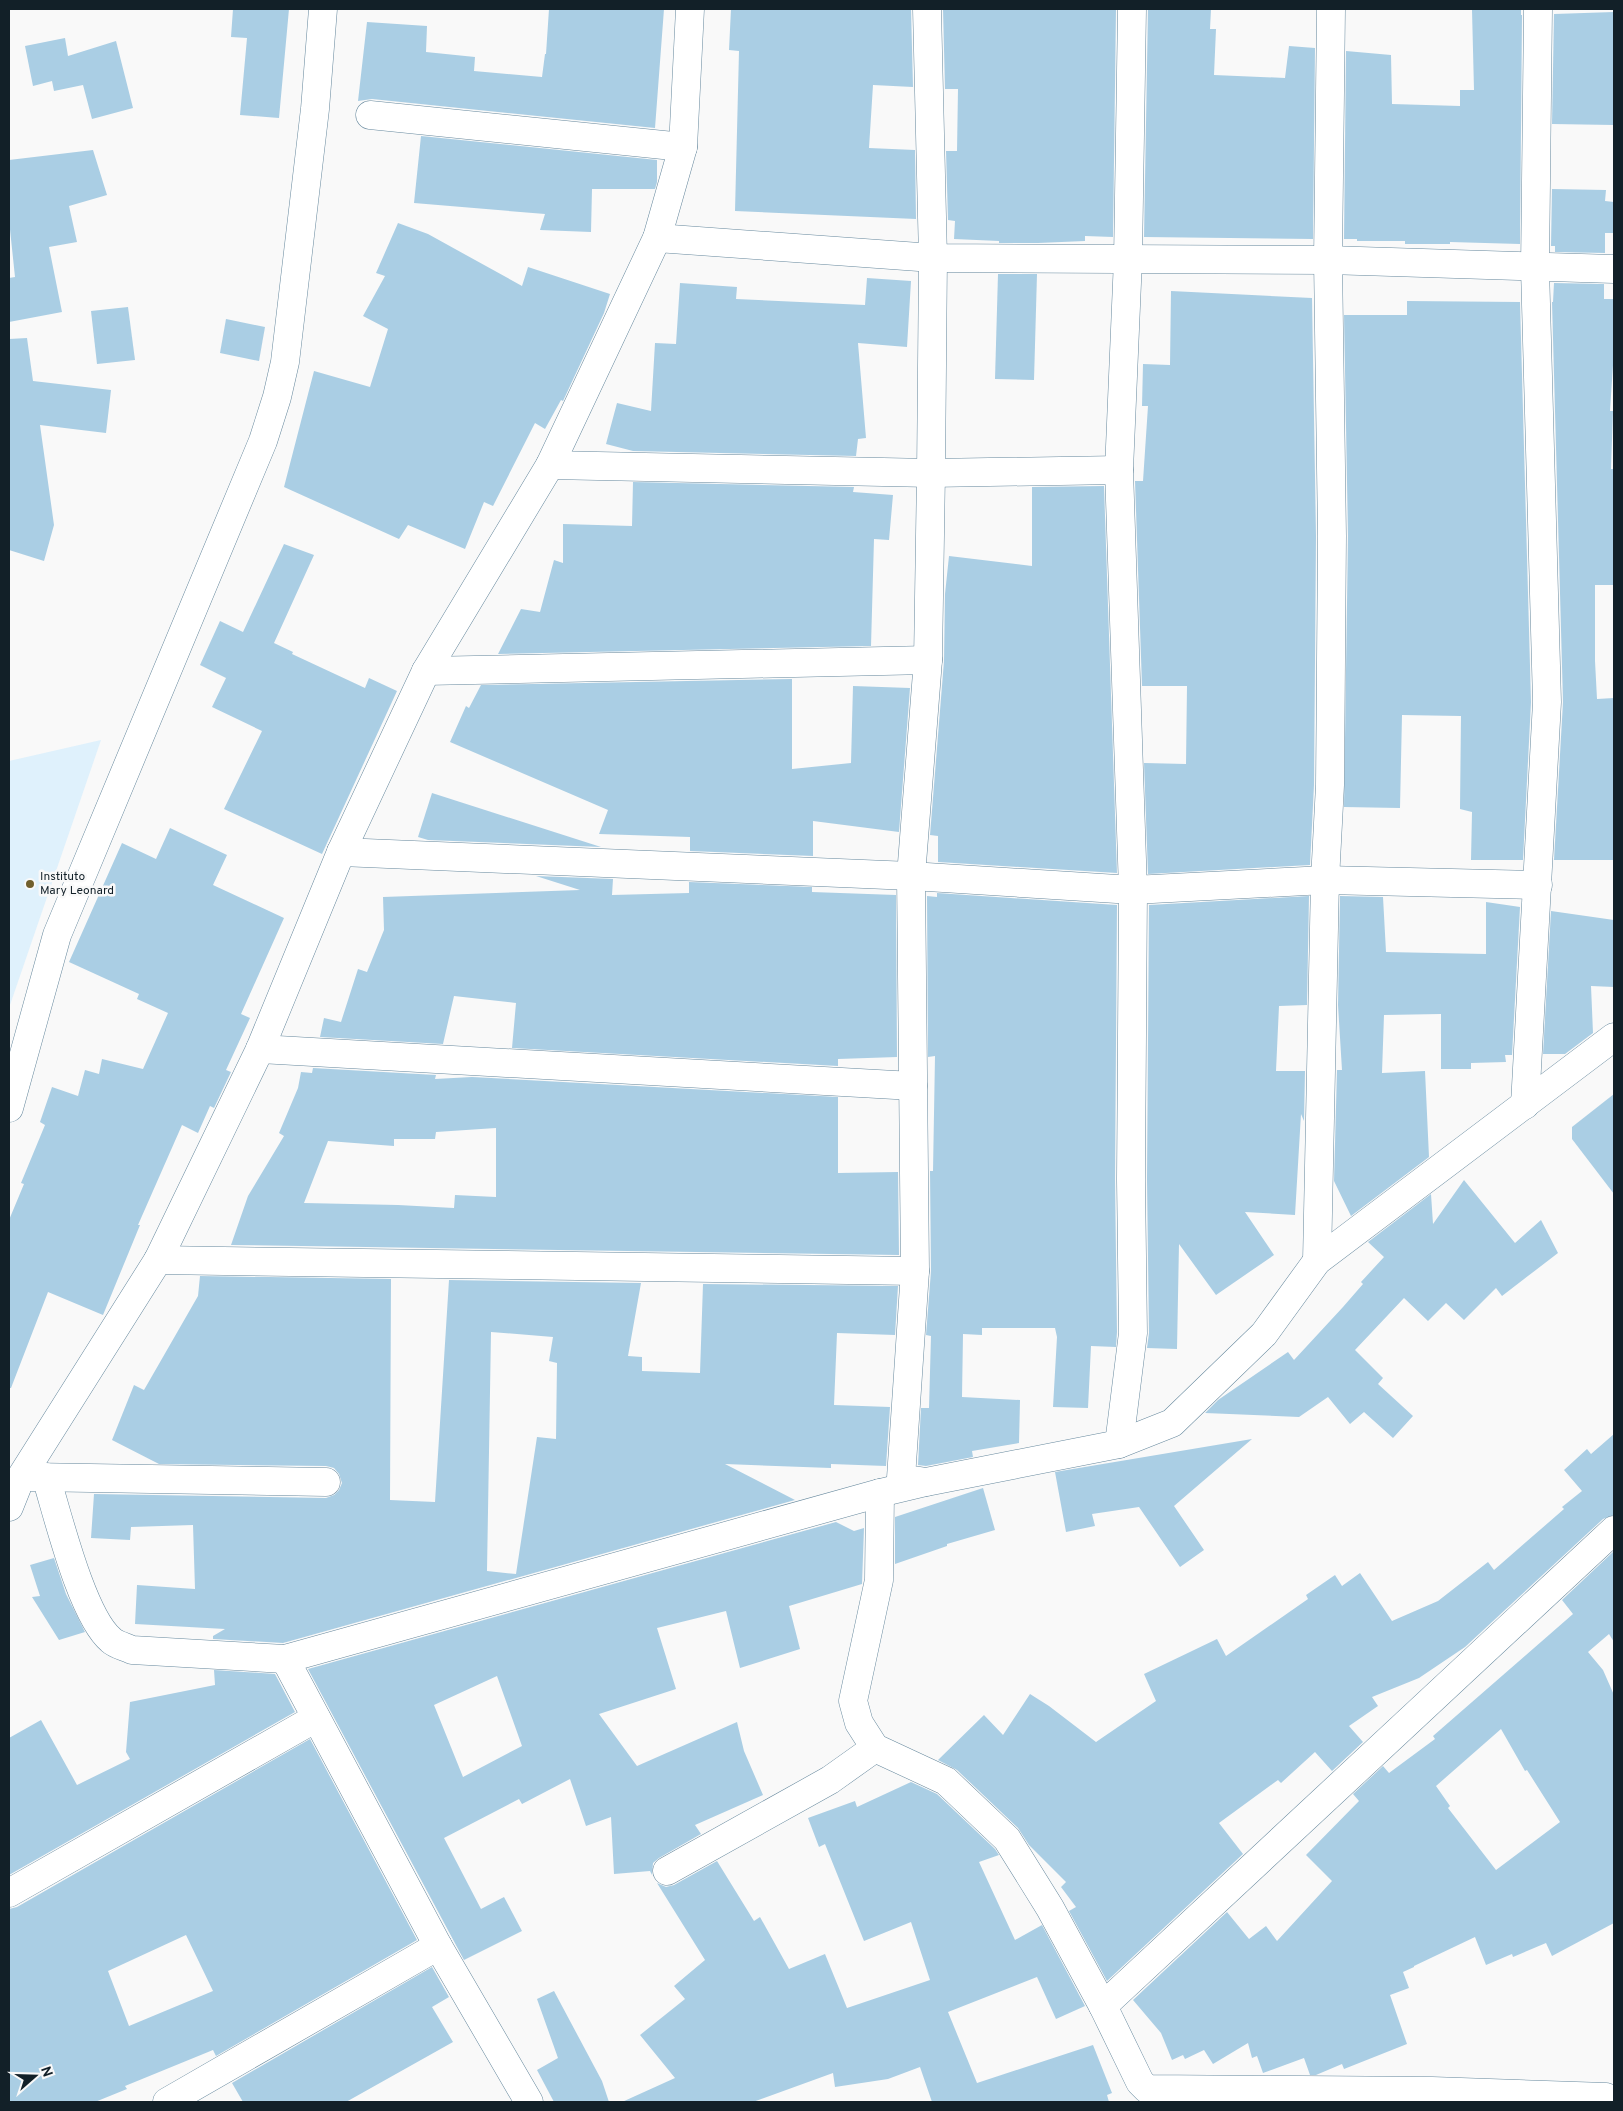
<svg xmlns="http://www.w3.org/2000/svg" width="1623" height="2111" font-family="Overpass,sans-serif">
  <rect width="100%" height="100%" fill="#f9f9f9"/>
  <path fill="#dff1fc" d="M101 740 9 1008V761Z"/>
  <g fill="#aacee4" fill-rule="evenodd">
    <path d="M233 9H289L279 118 240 115 247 38 231 37Z"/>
    <path d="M549 9H664L655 128 372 99 358 101 367 22 427 26 426 52 475 57 474 71 542 77 545 54H546Z"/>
    <path d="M731 9H911L913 87 873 85 869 148 915 150 916 219 735 211 739 51 729 50Z"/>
    <path d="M943 9H1116L1113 237 1085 236V241L1038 243H999V241L954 239 955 221 948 220 946 151H957L958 89H945Z"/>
    <path d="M1148 9H1211L1210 29H1216L1214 75 1285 78 1289 46 1315 48 1313 239 1144 237Z"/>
    <path d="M1472 10H1521V15H1522L1520 244 1450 242V244H1405V241H1357V239H1344L1346 51 1391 55 1392 104 1460 106V90H1474Z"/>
    <path d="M1614 12V125L1552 124 1554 14Z"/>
    <path d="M65 38 68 56 116 41 133 108 92 119 83 85 54 91 52 81 33 86 25 46Z"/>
    <path d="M421 136 657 160V182L655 189H592L591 232 540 230 545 214 414 203Z"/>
    <path d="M93 150 107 195 69 206 77 242 49 247 62 312 9 322V278L15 277 9 220V160Z"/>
    <path d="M1552 189 1606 190 1605 201 1614 202V233H1605V253L1555 252V246H1551Z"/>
    <path d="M398 223 428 234 522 286 528 267 610 294 604 313 563 401 561 400 545 429 535 423 493 506 484 502 465 549 408 525 399 539 284 487 314 371 370 387 388 329 363 316 385 276 376 273Z"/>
    <path d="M998 274H1037L1034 380 995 379Z"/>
    <path d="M867 278 911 281 907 347 858 343 866 438 858 439 856 456 633 451 606 444 617 403 651 411 655 343 676 344 680 283 737 287 736 299 865 305Z"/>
    <path d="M1554 283 1604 284V299H1614V350L1610 411H1613L1611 469H1614V585H1595V661L1597 699 1614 698V860H1554L1563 702 1552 302H1553Z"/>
    <path d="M1171 291 1312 298 1316 536 1314 785 1310 865 1148 874 1144 763 1186 764 1187 686H1142L1135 481H1143L1148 406H1142L1143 364 1170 365Z"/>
    <path d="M1407 301 1520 302 1531 702 1523 860H1471L1472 812 1460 809 1461 716 1402 715 1400 808 1344 807 1348 536 1344 315H1407Z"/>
    <path d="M128 307 135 360 97 364 91 311Z"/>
    <path d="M226 319 265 327 259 361 220 353Z"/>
    <path d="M27 338 33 381 111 390 106 433 40 425 54 525 44 561 9 550V339Z"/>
    <path d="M633 482 854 487 853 492 893 495 889 540 874 539 871 646 498 654 521 609 540 612 554 560 563 563V524L632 526Z"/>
    <path d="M1104 486 1117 873 938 862V836L930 835 944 661 945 594 949 556 1032 566V487Z"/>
    <path d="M284 544 314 555 274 643 293 652 292 654 365 688 369 678 397 691 322 854 224 809 262 731 212 707 226 678 200 665 220 621 243 632Z"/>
    <path d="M792 679V769L851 763 853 686 910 688 899 832 813 821V856L690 851V837L599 834 608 810 450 742 466 706 469 708 481 685Z"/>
    <path d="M432 793 601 847 428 840 418 837Z"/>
    <path d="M170 828 227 855 213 885 284 918 241 1014 250 1018 226 1070 231 1072 214 1108 210 1106 198 1133 182 1125 138 1225H140L103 1315 48 1292 11 1388H9V1220L24 1184 21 1183 45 1125 40 1122 52 1087 78 1096 85 1070 99 1074 102 1059 143 1069 168 1013 137 999 139 994 69 962 122 843 156 859Z"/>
    <path d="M536 876 613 879 612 895 689 893V882L812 887V892L896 895 897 1057 838 1059V1066L512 1048 516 1003 454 996 443 1044 320 1037 324 1018 341 1022 358 969 367 972 384 930 383 897 580 890Z"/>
    <path d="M937 893 1117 905 1115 1180 1117 1332 1116 1347 1091 1346 1088 1408 1053 1407 1057 1337 1055 1328H982V1335L963 1334 962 1397 1020 1400 1019 1443 972 1451 973 1457 926 1466 918 1465 921 1408H929L931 1336 926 1335 931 1271 930 1171H933L935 1056 928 1057 927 896 937 897Z"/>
    <path d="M1309 896 1307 1005 1279 1006 1276 1071H1305L1304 1121 1301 1114 1295 1215 1245 1212 1274 1255 1216 1295 1179 1244 1177 1349 1147 1348 1149 1333 1147 1180 1149 905Z"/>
    <path d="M1340 896 1383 897 1386 952 1486 954V902L1520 907 1512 1055H1505L1506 1062 1471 1063V1069H1441V1014L1384 1015 1382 1073 1425 1071 1429 1157 1351 1216 1334 1181 1337 1070H1342L1338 1005Z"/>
    <path d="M1551 911 1614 920V987L1591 986 1593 1033 1565 1054H1543Z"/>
    <path d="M313 1068 436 1075 435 1079 472 1077 838 1097V1173L898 1172 899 1255 231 1245 248 1196 284 1136 279 1133 298 1088 301 1072 312 1073ZM496 1128V1197L455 1195 454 1208 398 1205 304 1203 328 1141 394 1146V1139H435L436 1132Z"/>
    <path d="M1614 1094V1194L1572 1139V1127Z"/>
    <path d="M1464 1180 1515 1243 1541 1220 1558 1253 1502 1296 1496 1288 1464 1320 1446 1303 1428 1321 1404 1298 1355 1350 1383 1378 1378 1384 1413 1416 1393 1438 1364 1412 1350 1424 1328 1397 1299 1417 1205 1413 1218 1400 1288 1352 1294 1360 1343 1307 1363 1284 1361 1282 1384 1257 1368 1242 1431 1194 1433 1224Z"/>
    <path d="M200 1276 391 1279 390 1500 435 1502 449 1280 641 1283 628 1356 642 1357V1371L700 1373 703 1284 898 1286 895 1335 837 1333 834 1405 890 1407 886 1466 831 1464V1468L725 1464 795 1500 283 1643 213 1639V1636L225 1629 135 1624 137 1585 195 1589 193 1525 131 1527 130 1540 91 1538 94 1494 326 1498 334 1495 339 1490 342 1483 339 1474 334 1468 326 1466 159 1464 112 1440 134 1385 144 1390 198 1296ZM491 1332 553 1337 549 1361 557 1363 556 1439 537 1437 516 1574 487 1571Z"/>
    <path d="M1614 1434V1515L1603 1519 1465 1647 1419 1678 1372 1697 1378 1706 1349 1726 1363 1742 1332 1771 1315 1752 1281 1783 1278 1780 1219 1823 1243 1854 1107 1981 1069 1911 1076 1907 1061 1887 1066 1882 1029 1845 1018 1828 957 1770 938 1760 984 1715 1003 1735 1030 1694 1049 1706 1096 1742 1156 1701 1144 1674 1217 1639 1226 1656 1308 1599 1306 1595 1335 1575 1342 1586 1360 1573 1392 1621 1438 1601 1488 1562 1494 1570 1564 1509 1562 1507 1582 1491 1564 1470 1587 1449 1591 1454Z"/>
    <path d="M1252 1439 1174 1506 1204 1550 1180 1567 1139 1507 1092 1514 1095 1526 1066 1532 1055 1472Z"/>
    <path d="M983 1488 995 1530 947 1544V1546L895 1564V1517Z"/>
    <path d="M836 1522 854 1531 864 1528 862 1584 789 1606 800 1649 740 1668 726 1611 657 1628 676 1689 599 1714 637 1766 737 1722 744 1751 763 1795 695 1825 701 1834 659 1858 653 1863 652 1875 650 1871 614 1874 611 1817 586 1826 570 1779 522 1804 519 1799 444 1838 481 1909 504 1897 522 1931 464 1960 308 1669ZM497 1676 522 1746 463 1777 434 1705Z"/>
    <path d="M1614 1551V1642L1609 1634 1588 1652 1603 1670 1614 1695V1923L1552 1956 1546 1943 1513 1957 1512 1954 1486 1965 1475 1937 1414 1966V1967L1403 1972 1409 1988 1390 1995 1407 2044 1344 2069 1342 2064 1316 2075H1310L1304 2058 1263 2073 1257 2056 1252 2058 1248 2043 1213 2064 1204 2050 1185 2059 1183 2055 1172 2060 1161 2033 1133 2000 1227 1912 1249 1939 1266 1926 1277 1941 1332 1881 1306 1855 1359 1801 1353 1794 1383 1766 1389 1773 1435 1739 1433 1736 1573 1614 1562 1600ZM1501 1729 1525 1771 1527 1770 1560 1822 1496 1870 1448 1808 1450 1806 1436 1786Z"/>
    <path d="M54 1558 66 1594 85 1632 59 1640 32 1597 40 1596 30 1565Z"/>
    <path d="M214 1670 275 1674 295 1712 9 1875V1738L41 1720 77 1785 130 1759 126 1752 130 1702 215 1685Z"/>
    <path d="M310 1739 417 1940 216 2056 213 2050 125 2086 127 2089 95 2102H9V1909L17 1907ZM186 1935 213 1991 129 2026 108 1971Z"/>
    <path d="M911 1782 937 1794 995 1849 999 1855 979 1862 1015 1940 1042 1925 1085 2006 1056 2019 1037 1977 948 2012 977 2083 1093 2045 1112 2093 1107 2095 1109 2102H932L920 2067 888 2079 835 2087 833 2073 753 2102H622L675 2078 640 2035 685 1999 674 1986 705 1960 657 1883 666 1887 674 1885 717 1861 754 1921 760 1917 789 1969 825 1954 847 2008 930 1980 911 1922 864 1941 825 1844 819 1847 808 1818 855 1801 857 1807Z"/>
    <path d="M432 1967 449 1997 432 2007 453 2042 346 2102H243L232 2083Z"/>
    <path d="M554 1991 602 2081 609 2102H554L537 2070 558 2058 537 1999Z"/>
  </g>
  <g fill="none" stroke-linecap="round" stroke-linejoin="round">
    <defs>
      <g id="street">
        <path d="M370 115 683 147"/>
        <path d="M657 238 933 258 1328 260 1614 269"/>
        <path d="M550 465 931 473 1119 470"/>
        <path d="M426 671 928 660"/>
        <path d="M341 852 911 876 1133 890 1325 880 1538 885"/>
        <path d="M260 1049 913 1086"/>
        <path d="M1525 1105 1547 702 1535 268 1538 9"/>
        <path d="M158 1260 915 1271"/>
        <path d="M1317 1261 1325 880 1330 785 1332 536 1328 260 1331 9"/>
        <path d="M1119 1444 1133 1333 1131 1180 1133 890 1119 470 1128 259 1132 9"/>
        <path d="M30 1477 326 1482"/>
        <path d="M46 1477C58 1516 82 1616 111 1640 116 1645 126 1647 132 1650L285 1659 880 1493 926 1482 1119 1444 1172 1423 1264 1334 1317 1261 1614 1037"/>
        <path d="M926 1482 901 1478 915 1271 911 876 928 660 931 473 933 258 927 9"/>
        <path d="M880 1493 879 1580 853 1701 859 1723 875 1748 946 1781 1007 1839 1050 1908 1103 2006 1140 2082 1147 2089 1432 2091 1606 2097 1614 2100"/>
        <path d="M9 1507 21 1477 158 1260 260 1049 341 852 426 671 550 465 657 238 683 147 690 9"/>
        <path d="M285 1659 438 1946 529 2102"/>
        <path d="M667 1871 830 1780 875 1748"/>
        <path d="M9 1893 316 1718"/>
        <path d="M1103 2006 1614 1530"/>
        <path d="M167 2102 438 1946"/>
      </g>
      <path id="secondary" d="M9 1108 57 935 263 441 277 397 285 362 315 109 323 9"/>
    </defs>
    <use href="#street" stroke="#67899e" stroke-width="29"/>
    <use href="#secondary" stroke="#67899e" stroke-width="29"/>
    <use href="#street" stroke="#fff" stroke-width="28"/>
    <use href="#secondary" stroke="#fff" stroke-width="28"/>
  </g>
  <circle fill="#705f2d" stroke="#f9f9f9" stroke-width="2" cx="30" cy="884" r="5"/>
  <g text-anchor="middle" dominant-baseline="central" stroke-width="5" stroke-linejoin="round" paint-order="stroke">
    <g font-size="12" fill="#122028" stroke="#f9f9f9" text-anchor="start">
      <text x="40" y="877">Instituto<tspan x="40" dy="14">Mary Leonard</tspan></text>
    </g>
  </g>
  <rect width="1623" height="2111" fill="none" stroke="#122028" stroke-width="20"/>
  <g transform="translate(35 2076) rotate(70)" stroke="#f9f9f9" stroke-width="4" paint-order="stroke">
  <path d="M0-4L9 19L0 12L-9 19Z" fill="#122028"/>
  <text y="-8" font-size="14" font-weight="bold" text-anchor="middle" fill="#122028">N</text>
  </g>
</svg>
